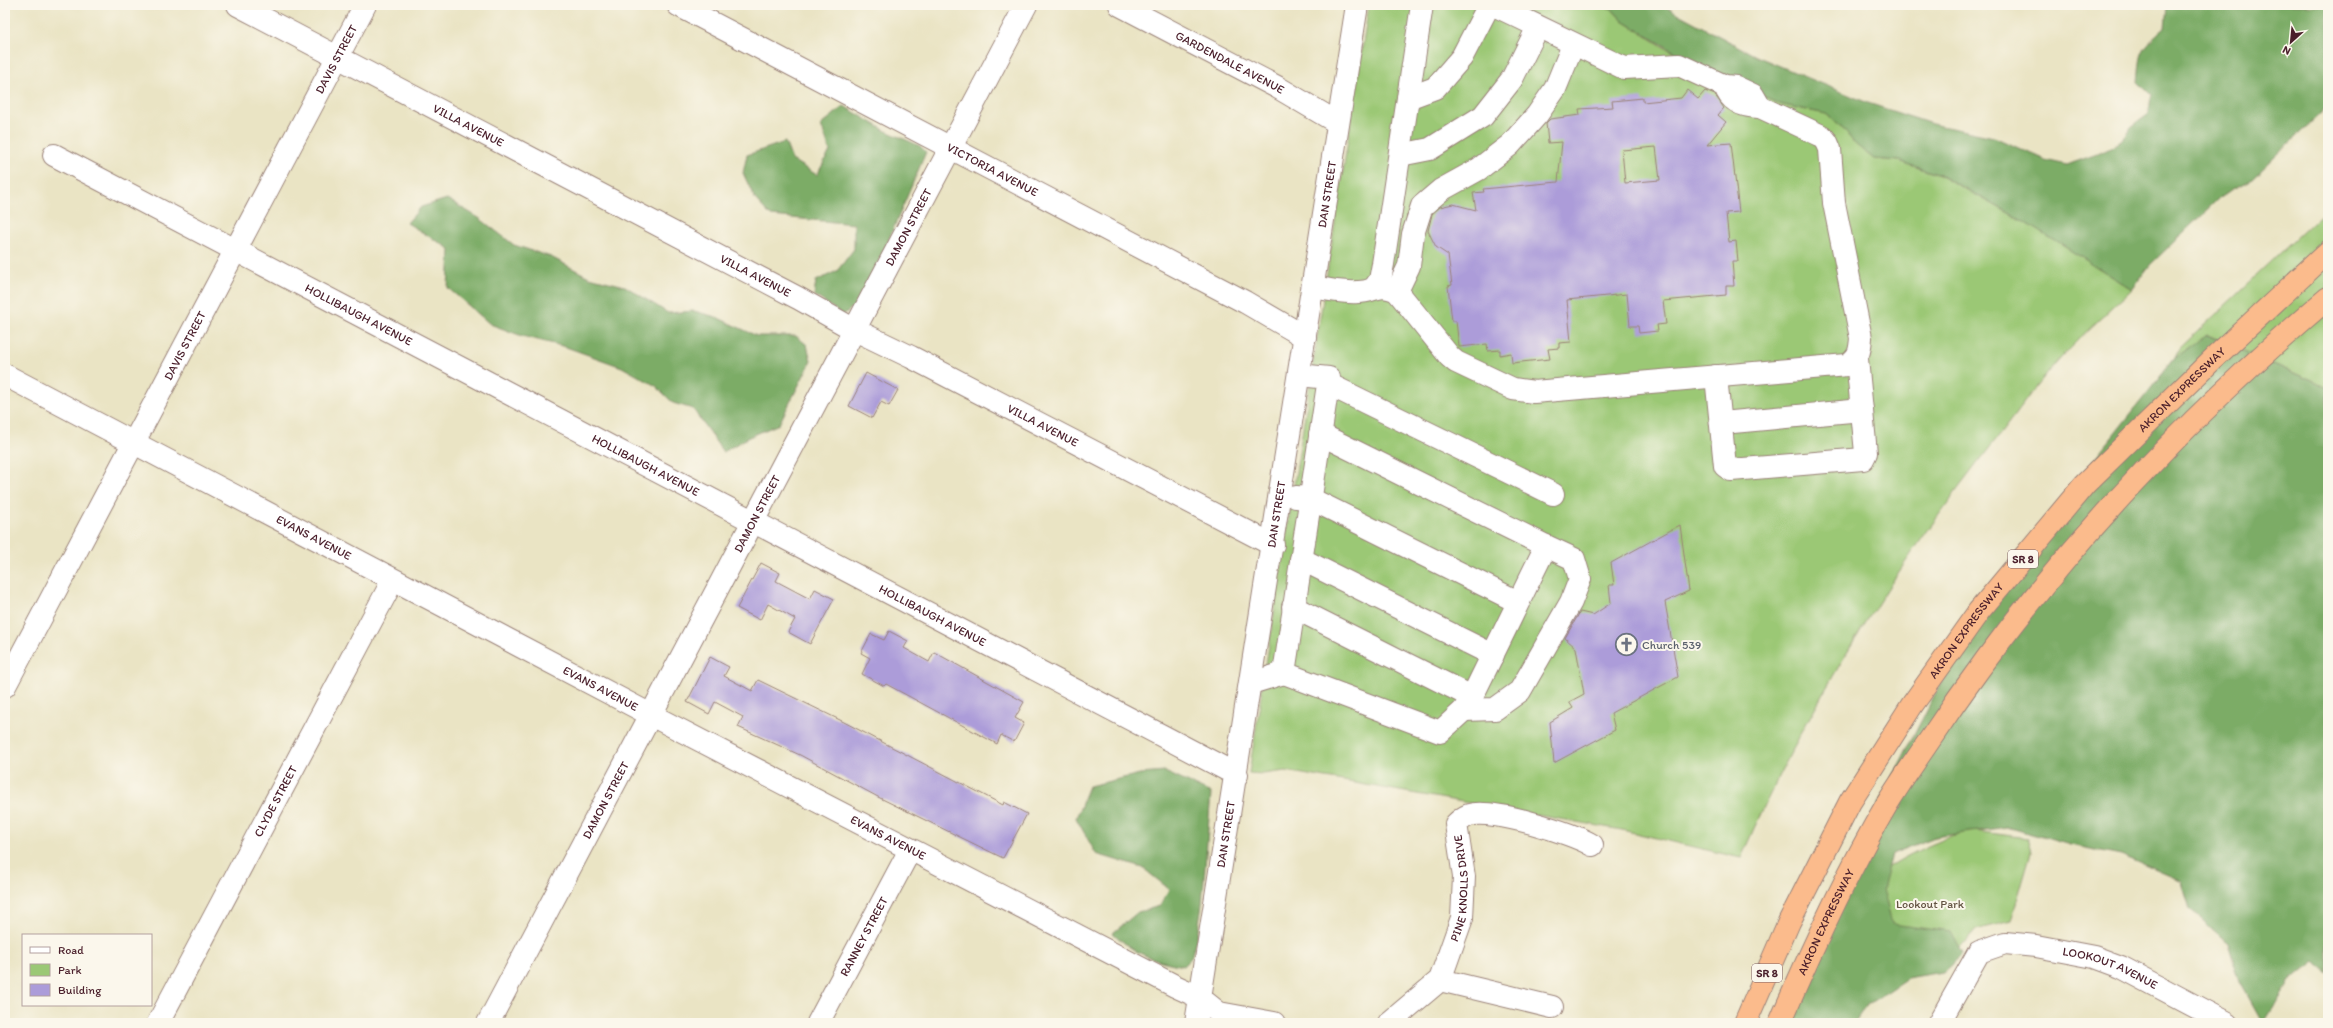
<svg xmlns="http://www.w3.org/2000/svg" width="2333" height="1028" font-family="Itim,sans-serif">
  <rect width="100%" height="100%" fill="#fbf7ec"/>
  <filter id="ink" filterUnits="userSpaceOnUse"><feTurbulence type="fractalNoise" baseFrequency=".025" numOctaves="2"/><feDisplacementMap in="SourceGraphic" scale="8" xChannelSelector="R" yChannelSelector="G"/><feConvolveMatrix kernelMatrix="1 2 1 2 8 2 1 2 1" color-interpolation-filters="sRGB"/></filter>
  <filter id="wash" filterUnits="userSpaceOnUse"><feTurbulence type="fractalNoise" baseFrequency=".012" numOctaves="4" result="noise"/><feDisplacementMap in="SourceGraphic" scale="16" xChannelSelector="R" yChannelSelector="G"/><feGaussianBlur stdDeviation="0.9" result="paint"/><feColorMatrix in="noise" values="0 0 0 0 0 0 0 0 0 0 0 0 0 0 0 0 0 1.4 0 .05"/><feComposite in="paint" operator="in"/></filter>
  <g filter="url(#wash)">
    <rect width="100%" height="100%" fill="#eae4c4"/>
    <g fill="#9bc875" stroke="#727450">
      <path d="M1369 5H1588L1611 8 1623 21 1664 47 1779 104 1826 114 1840 125 1855 144 1874 159 1899 161 1942 176 2025 222 2132 289C2108 312 2084 333 2061 357 2037 383 2016 414 1994 442 1894 569 1805 708 1741 858L1622 830 1286 771 1263 774 1249 773Z"/>
      <path d="M2328 208V388L2208 335 2175 358 2179 349Z"/>
      <path d="M1967 830 2027 838 2031 852 2011 921 1976 930 1948 962 1857 908C1861 901 1864 893 1869 886 1887 860 1938 842 1967 830Z"/>
    </g>
    <g fill="#7cac66" stroke="#636648">
      <path d="M1588 5H1662L1756 56 1868 103 1932 124 1994 137 2045 160 2067 165 2097 154 2112 147 2126 136 2131 127 2149 114 2151 95 2138 82C2141 49 2140 50 2165 28L2167 5H2328V106L2251 180 2222 195 2150 265 2132 289 2025 222 1943 176 1899 161 1874 159 1855 144 1840 125 1826 114 1779 104 1702 68 1623 21 1611 8Z"/>
      <path d="M844 106 886 131 920 146 926 152 886 246 856 305 843 315 814 295 816 281 837 271 854 249V224L771 216 755 199 743 173 747 155 785 142 792 160 817 175 830 151 821 125Z"/>
      <path d="M447 199 479 218 514 245 551 257 589 277 625 286 668 313 694 311 716 317 757 336H796L807 345 811 361 779 424 749 437 723 452 693 409 673 403 656 386 622 367 566 347 522 336 490 324 448 288 450 249 407 223 421 207Z"/>
      <path d="M2207 335 2328 388V974L2314 961 2290 981 2263 1023 2240 982 2228 943 2190 909 2182 881 2121 855 2070 845 2007 827 1935 837 1892 854 1883 889 1892 924 1951 932 1963 954 1943 972 1907 978 1867 1005 1854 1023H1777L1878 806 1939 686 2040 534 2098 455 2175 358Z"/>
      <path d="M1165 772 1211 793 1202 904 1197 936 1191 958 1183 966C1151 959 1137 956 1113 933L1138 912 1160 906 1169 889 1143 868 1096 854 1076 818 1089 786 1140 774Z"/>
    </g>
    <g id="blocks">
      <g fill="#ac9cd9" fill-rule="evenodd">
        <path d="M1687 90 1698 99 1705 91 1715 95 1724 108 1718 115 1726 122 1707 145 1731 143 1739 212 1726 213 1729 242 1736 241 1738 261H1732L1734 286H1726V295L1663 301 1666 324 1657 325 1658 331 1639 333 1638 326H1630L1627 294 1567 300 1571 342 1559 343V348L1548 349 1550 359 1512 363 1511 353 1500 355V350L1488 351 1487 344 1459 347 1456 321H1452L1448 286 1452 285 1448 255 1436 247 1428 231 1432 214 1440 207 1453 204 1476 210 1473 193 1484 192 1483 189 1558 182 1562 142 1548 143 1546 123 1550 119 1580 115 1579 109 1613 107 1612 101 1643 98V102L1681 98ZM1656 147 1660 180 1625 183 1622 150Z"/>
        <path d="M866 373 898 390 889 406 881 402 872 418 849 406Z"/>
        <path d="M1680 525 1689 591 1665 602 1678 677 1611 713 1615 730 1554 763 1550 722 1573 708 1569 702 1584 694 1576 648 1565 638 1580 612 1593 615 1611 603 1609 585H1614L1611 563Z"/>
        <path d="M761 563 780 573 776 581 810 599 815 589 834 599 810 644 788 632 795 619 768 604 760 620 737 608Z"/>
        <path d="M889 631 908 641 904 648 929 662 934 652 1024 702 1015 718 1024 723 1014 742 1001 735 997 744 886 684 884 686 862 674 870 658 861 653 871 634 884 640Z"/>
        <path d="M710 657 729 667 724 676 752 691 758 680 840 720 1003 805 1004 802 1027 814 1003 858 878 797 800 755 738 727 743 717 715 702 709 714 687 702Z"/>
      </g>
    </g>
  </g>
  <g filter="url(#ink)">
    <use href="#blocks" fill-opacity="0" stroke="#9a8278" stroke-width="1"/>
    <g fill="none" stroke-linecap="round" stroke-linejoin="round">
      <defs>
        <g id="minor">
          <path id="s1" d="M238 5 798 298 853 329 911 357 1273 545"/>
          <path id="s2" d="M678 5 1245 302 1305 337"/>
          <path id="s3" d="M1120 5 1277 87 1338 123"/>
          <path d="M1494 5 1624 68 1679 65 1725 86 1736 87 1753 95 1760 107C1744 107 1730 102 1725 86"/>
          <path d="M1408 98 1435 88 1462 57 1489 5"/>
          <path id="s4" d="M54 155 1237 775"/>
          <path d="M1400 155 1430 149 1483 116 1512 79 1538 27"/>
          <path d="M1314 287C1328 290 1343 293 1358 292 1375 292 1378 282 1397 291L1450 357 1456 362 1513 389 1534 392 1847 365C1859 358 1860 351 1861 338L1834 203 1830 149 1827 142 1822 136 1760 107"/>
          <path d="M1375 287 1380 280 1383 264 1422 5"/>
          <path d="M1397 291 1409 266 1413 234 1422 206 1441 190 1479 169 1510 145 1537 115 1555 89 1573 45"/>
          <path id="s5" d="M5 375 651 715 1175 986 1199 997 1219 1013 1274 1023"/>
          <path d="M1716 376 1725 466 1731 470 1863 459 1866 453 1857 359"/>
          <path d="M1328 384 1553 494"/>
          <path d="M1722 423 1862 410"/>
          <path d="M1296 497 1309 498 1518 602"/>
          <path d="M1301 559 1493 655"/>
          <path d="M1293 607 1472 697"/>
          <path d="M1284 673 1440 732 1464 710 1472 697 1546 546 1320 434"/>
          <path d="M1251 683 1284 673 1329 378 1299 375"/>
          <path id="s6" d="M5 686 365 5"/>
          <path d="M1464 710 1495 709 1520 691 1571 602 1580 579 1574 559 1546 546"/>
          <path d="M1440 980 1552 1007"/>
          <path id="s7" d="M158 1023 393 580"/>
          <path id="s8" d="M488 1023 1026 5"/>
          <path id="s9" d="M818 1023 910 850"/>
          <path id="s10" d="M1196 1023 1357 5"/>
          <path id="s11" d="M1389 1023 1440 980 1462 918 1464 877 1456 824C1460 820 1464 817 1469 815 1492 808 1572 833 1592 845"/>
          <path id="s12" d="M1939 1023 1979 952 2005 943 2036 946 2094 957 2121 967 2227 1023"/>
        </g>
        <g id="highway">
          <path id="s13" d="M1745 1023 1789 922 1850 802 1912 705 1979 611 2085 484 2213 359 2328 252"/>
          <path id="s14" d="M1780 1023C1812 948 1846 874 1887 804 1901 781 1916 760 1931 738 2040 574 2177 426 2328 298"/>
        </g>
      </defs>
      <use href="#minor" stroke="#9a8278" stroke-width="24"/>
      <use href="#highway" stroke="#9a8278" stroke-width="24"/>
      <use href="#minor" stroke="#fff" stroke-width="22"/>
      <use href="#highway" stroke="#fbbb8c" stroke-width="22"/>
    </g>
  </g>
  <defs>
    <symbol id="church-ring" viewBox="-11 -11 22 22"><circle r="9.5" fill="#fbf7ec" stroke="#6b7280" stroke-width="1.5"/><path d="M-1.2-6h2.4v3.5h3.3v2.4h-3.3V6h-2.4V-.1h-3.3v-2.4h3.3Z" fill="#6b7280"/></symbol>
  </defs>
  <g fill-rule="evenodd">
    <use href="#church-ring" x="1614" y="632" width="25" height="25"/>
  </g>
  <g text-anchor="middle" dominant-baseline="central" stroke-width="4" stroke-linejoin="round" paint-order="stroke">
    <g fill="#fbf7ec" stroke="#7f6065" stroke-width="1">
      <rect x="2008" y="550" width="30" height="18" rx="3"/>
      <rect x="1752" y="964" width="30" height="18" rx="3"/>
    </g>
    <g font-size="11" font-weight="bold" fill="#4a1f2b">
      <text x="2023" y="559">SR 8</text>
      <text x="1767" y="973">SR 8</text>
    </g>
    <g font-size="12" fill="#4a1f2b" stroke="#fbf7ec">
      <text stroke="none"><textPath href="#s6" startOffset="709">DAVIS STREET</textPath></text>
      <text stroke="none"><textPath href="#s3" startOffset="124">GARDENDALE AVENUE</textPath></text>
      <text stroke="none"><textPath href="#s1" startOffset="260">VILLA AVENUE</textPath></text>
      <text stroke="none"><textPath href="#s2" startOffset="355">VICTORIA AVENUE</textPath></text>
      <text stroke="none"><textPath href="#s10" startOffset="839">DAN STREET</textPath></text>
      <text stroke="none"><textPath href="#s8" startOffset="900">DAMON STREET</textPath></text>
      <text stroke="none"><textPath href="#s1" startOffset="584">VILLA AVENUE</textPath></text>
      <text stroke="none"><textPath href="#s4" startOffset="344">HOLLIBAUGH AVENUE</textPath></text>
      <text stroke="none"><textPath href="#s6" startOffset="385">DAVIS STREET</textPath></text>
      <text stroke="none"><textPath href="#s13" startOffset="776">AKRON EXPRESSWAY</textPath></text>
      <text stroke="none"><textPath href="#s1" startOffset="908">VILLA AVENUE</textPath></text>
      <text stroke="none"><textPath href="#s4" startOffset="668">HOLLIBAUGH AVENUE</textPath></text>
      <text stroke="none"><textPath href="#s8" startOffset="576">DAMON STREET</textPath></text>
      <text stroke="none"><textPath href="#s10" startOffset="515">DAN STREET</textPath></text>
      <text stroke="none"><textPath href="#s5" startOffset="349">EVANS AVENUE</textPath></text>
      <text stroke="none"><textPath href="#s4" startOffset="992">HOLLIBAUGH AVENUE</textPath></text>
      <text stroke="none"><textPath href="#s13" startOffset="452">AKRON EXPRESSWAY</textPath></text>
      <text stroke="none"><textPath href="#s5" startOffset="673">EVANS AVENUE</textPath></text>
      <text stroke="none"><textPath href="#s8" startOffset="252">DAMON STREET</textPath></text>
      <text stroke="none"><textPath href="#s7" startOffset="251">CLYDE STREET</textPath></text>
      <text stroke="none"><textPath href="#s10" startOffset="191">DAN STREET</textPath></text>
      <text stroke="none"><textPath href="#s5" startOffset="997">EVANS AVENUE</textPath></text>
      <text stroke="none"><textPath href="#s11" startOffset="162">PINE KNOLLS DRIVE</textPath></text>
      <text stroke="none"><textPath href="#s14" startOffset="111">AKRON EXPRESSWAY</textPath></text>
      <text stroke="none"><textPath href="#s9" startOffset="98">RANNEY STREET</textPath></text>
      <text stroke="none"><textPath href="#s12" startOffset="218">LOOKOUT AVENUE</textPath></text>
    </g>
    <g font-size="12" fill="#5b616d" stroke="#fbf7ec" text-anchor="start">
      <text x="1642" y="645">Church 539</text>
    </g>
    <g font-size="12" fill="#625241" stroke="#fbf7ec">
      <text x="1930" y="904">Lookout Park</text>
    </g>
  </g>
  <rect width="2333" height="1028" fill="none" stroke="#fbf7ec" stroke-width="20"/>
  <rect x="22" y="934" width="130" height="72" fill="#fbf7ec" stroke="#b4a19f"/>
  <rect x="30" y="947" width="20" height="6" fill="#ffffff" stroke="#b4a19f"/>
  <text x="58" y="954" font-size="12" fill="#4a1f2b">Road</text>
  <rect x="30" y="964" width="20" height="12" fill="#9bc875" stroke="#b4a19f"/>
  <text x="58" y="974" font-size="12" fill="#4a1f2b">Park</text>
  <rect x="30" y="984" width="20" height="12" fill="#ac9cd9" stroke="#b4a19f"/>
  <text x="58" y="994" font-size="12" fill="#4a1f2b">Building</text>
  <g transform="translate(2291 42) rotate(207)" stroke="#fbf7ec" stroke-width="3" paint-order="stroke">
  <path d="M0-3L7 15L0 10L-7 15Z" fill="#4a1f2b"/>
  <text y="-6" font-size="11" font-weight="bold" text-anchor="middle" fill="#4a1f2b">N</text>
  </g>
</svg>
